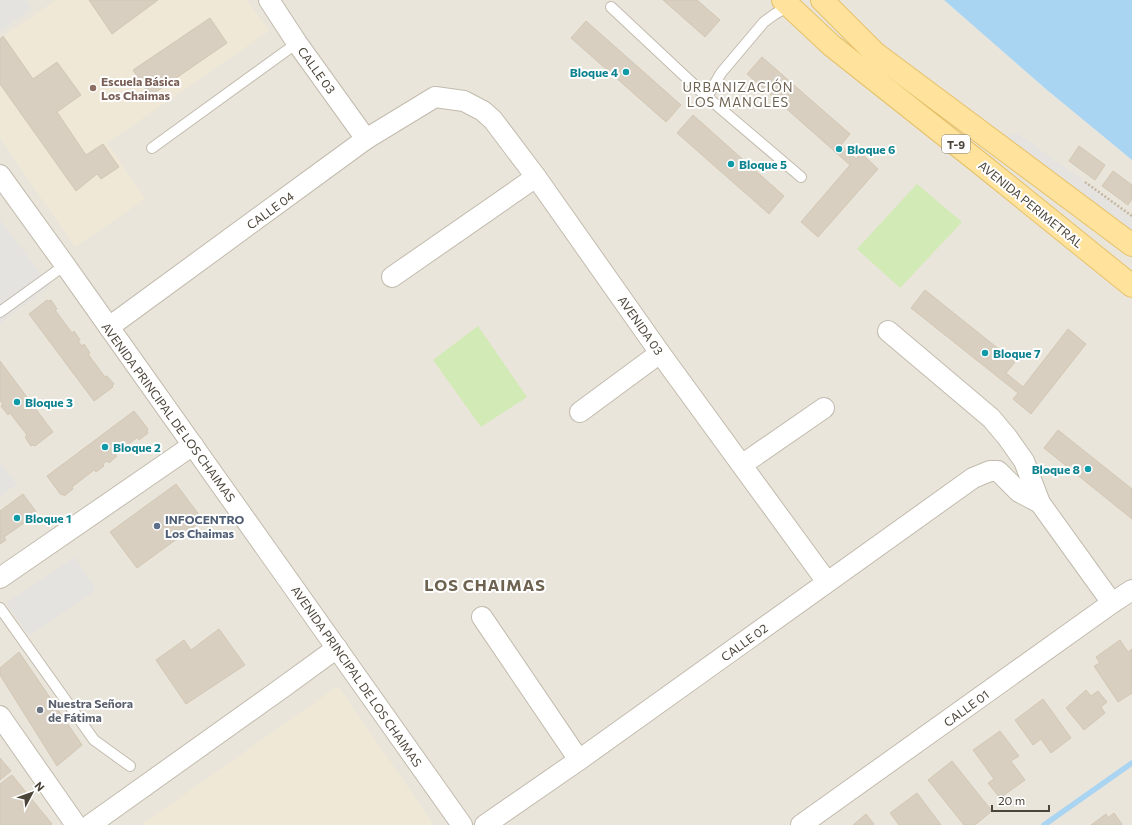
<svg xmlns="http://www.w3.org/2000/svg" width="1132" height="825" font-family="Commissioner,sans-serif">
  <rect width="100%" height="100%" fill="#f6f3ec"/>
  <path fill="#eae5da" d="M0 0H944L1047 90 1132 160V825H0Z"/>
  <g fill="#efe8d6">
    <path d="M56 0H247L269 31 107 143 145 199 75 247 0 138V38Z"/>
    <path d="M338 686 434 825H141Z"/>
  </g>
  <g fill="#d2eab5">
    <path d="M917 184 962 222 900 288 857 249Z"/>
    <path d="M478 326 527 397 481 427 433 360Z"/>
  </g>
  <g fill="#e5e3e0">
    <path d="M0 0H26L32 8 0 32Z"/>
    <path d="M1019 134 1132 216V233L1003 135Z"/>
    <path d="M0 220 50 286 0 323Z"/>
    <path d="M0 462 17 484 0 497Z"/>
    <path d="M75 557 96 590 29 636 6 603Z"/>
  </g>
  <path fill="#a9d4f2" d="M944 0H1132V160L1047 90Z"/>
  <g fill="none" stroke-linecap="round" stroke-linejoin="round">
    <path stroke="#a9d4f2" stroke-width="5.5" d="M1044 825 1132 763"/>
  </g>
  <g fill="#d8cfc1" stroke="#d3c7b4">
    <path d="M89 0H158L112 34Z"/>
    <path d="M663 0H697L720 20 705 37Z"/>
    <path d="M210 18 227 43 150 96 133 70Z"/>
    <path d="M586 21 681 105 666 122 571 38Z"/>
    <path d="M3 36 33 79 57 62 81 95 57 112 86 155 103 144 119 167 101 179 97 174 76 191 0 84V39Z"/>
    <path d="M762 57 850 134 841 145 856 159 861 153 878 169 818 237 801 222 850 165 747 74Z"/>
    <path d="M693 115 784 196 769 214 677 133Z"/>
    <path d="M1079 146 1105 165 1095 180 1069 161Z"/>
    <path d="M1113 171 1132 185V199L1128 205 1102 186Z"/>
    <path d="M925 290 1015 362 1006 373 1023 387 1068 329 1086 344 1031 414 1013 399 1018 393 911 308Z"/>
    <path d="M47 300 48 301 51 300 57 309 55 310 72 333 74 331 80 340 78 341 82 346 84 344 90 353 88 354 105 377 107 376 114 384 112 386 113 387 94 401 29 314Z"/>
    <path d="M0 361 53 432 35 446 33 445 31 446 25 437 27 435 10 413 8 415 1 406 3 405 0 400Z"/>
    <path d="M134 411 148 429 147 431 148 433 139 440 138 437 115 454 117 456 109 463 107 461 103 464 104 466 96 472 94 470 72 487 73 489 64 496 63 494 61 495 47 476Z"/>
    <path d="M1058 430 1132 489V519L1044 448Z"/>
    <path d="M176 484 203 520 137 568 110 532Z"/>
    <path d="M23 494 37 513 35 514 37 516 28 523 27 521 4 537 6 540 0 544V511Z"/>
    <path d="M219 629 245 665 186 704 156 660 184 640 191 650Z"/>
    <path d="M1120 640 1128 652 1132 649V693L1118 702 1094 666 1100 663 1096 657Z"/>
    <path d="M19 652 82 745 57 766 0 675V668Z"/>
    <path d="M1086 690 1091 696 1098 691 1107 702 1101 707 1105 713 1084 730 1066 708Z"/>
    <path d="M1043 699 1071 738 1051 753 1041 739 1033 745 1015 720Z"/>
    <path d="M1000 731 1019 756 1011 761 1025 780 1000 798 988 783 994 779 973 750Z"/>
    <path d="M0 758 11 771 0 780Z"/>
    <path d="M952 761 992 811 975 825H964L928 780Z"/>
    <path d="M12 775 52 824 50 825H0V784Z"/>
    <path d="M917 793 941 825H899L890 813Z"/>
    <path d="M1114 813 1122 824 1121 825H1091L1106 814 1108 818Z"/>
    <path d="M866 814 874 824 872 825H853Z"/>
  </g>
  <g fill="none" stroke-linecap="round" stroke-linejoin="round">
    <defs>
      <g id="service">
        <path d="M611 7 707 97 801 177"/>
        <path d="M707 97 721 73 764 22 775 14 789 6"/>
        <path d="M152 148 297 43"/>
        <path d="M0 312 65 265"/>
        <path d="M0 608 94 740 130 766"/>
      </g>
      <g id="minor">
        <path d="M269 0 297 43 366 139"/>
        <path d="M0 175 65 265 462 825"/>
        <path d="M392 277 536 177"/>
        <path d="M109 327 366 139 435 97 464 101 483 111 493 120 536 177 660 353 827 582"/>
        <path d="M888 331 991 418 1007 437 1024 461 1040 503"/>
        <path d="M580 412 660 353"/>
        <path d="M743 464 824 408"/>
        <path d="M0 578 193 445"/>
        <path d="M482 617 579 760"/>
        <path d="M0 716 76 825"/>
        <path d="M90 825 282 688 337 648"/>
        <path d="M485 825 579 760 973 478 990 471H998L1019 492 1040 503 1112 603"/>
        <path d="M801 825 1112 603 1132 590"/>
      </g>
      <g id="primary">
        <path d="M783 0 831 45 986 168 1132 286"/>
        <path d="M822 0 875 53 1132 245"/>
      </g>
    </defs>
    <use href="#service" stroke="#c2bbae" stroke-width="12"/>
    <use href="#minor" stroke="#c2bbae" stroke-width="22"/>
    <use href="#primary" stroke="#e6c16a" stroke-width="24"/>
    <path stroke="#c4b79f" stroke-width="2.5" stroke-dasharray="2 2" stroke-linecap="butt" d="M1085 182 1132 216"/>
    <use href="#service" stroke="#fff" stroke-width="10"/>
    <use href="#minor" stroke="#fff" stroke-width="20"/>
    <use href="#primary" stroke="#ffe39c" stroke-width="22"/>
  </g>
  <g fill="#0f9aa8" stroke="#fff" stroke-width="1.5">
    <circle cx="626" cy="72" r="4"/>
    <circle cx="839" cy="149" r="4"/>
    <circle cx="731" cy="164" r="4"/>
    <circle cx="985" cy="353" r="4"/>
    <circle cx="17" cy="402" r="4"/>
    <circle cx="105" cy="447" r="4"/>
    <circle cx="1088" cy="469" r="4"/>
    <circle cx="17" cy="518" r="4"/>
  </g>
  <circle fill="#8d6e63" stroke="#fff" stroke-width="1.5" cx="93" cy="88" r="4"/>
  <circle fill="#5c6f8a" stroke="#fff" stroke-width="1.5" cx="157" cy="526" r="4"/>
  <circle fill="#6b7280" stroke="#fff" stroke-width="1.5" cx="40" cy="710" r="4"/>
  <g text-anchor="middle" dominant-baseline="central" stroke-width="4" stroke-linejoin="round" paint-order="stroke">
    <rect fill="#fff" stroke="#817c74" stroke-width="1" x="942" y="135" width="28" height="18" rx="3"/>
    <g font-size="11" font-weight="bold" fill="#4b4439">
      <text x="956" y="144">T-9</text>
    </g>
    <g font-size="12" fill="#4b4439" stroke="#fff">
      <text transform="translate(317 70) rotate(54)">CALLE 03</text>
      <text transform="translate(1031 204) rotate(39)">AVENIDA PERIMETRAL</text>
      <text transform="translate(270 210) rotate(-36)">CALLE 04</text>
      <text transform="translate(641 325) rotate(55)">AVENIDA 03</text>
      <text transform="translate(169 412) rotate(54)">AVENIDA PRINCIPAL DE LOS CHAIMAS</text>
      <text transform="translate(744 642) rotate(-36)">CALLE 02</text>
      <text transform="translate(357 676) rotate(55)">AVENIDA PRINCIPAL DE LOS CHAIMAS</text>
      <text transform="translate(966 708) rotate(-36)">CALLE 01</text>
    </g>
    <g font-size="12" font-weight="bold" fill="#0d838f" stroke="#fff" text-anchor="start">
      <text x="618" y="72" text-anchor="end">Bloque 4</text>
      <text x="847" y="149">Bloque 6</text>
      <text x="739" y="164">Bloque 5</text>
      <text x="993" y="353">Bloque 7</text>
      <text x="25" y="402">Bloque 3</text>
      <text x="113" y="447">Bloque 2</text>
      <text x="1080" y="469" text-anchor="end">Bloque 8</text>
      <text x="25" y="518">Bloque 1</text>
    </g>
    <g font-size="12" font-weight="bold" fill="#785e54" stroke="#fff" text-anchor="start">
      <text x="101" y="81">Escuela Básica<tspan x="101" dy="14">Los Chaimas</tspan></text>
    </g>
    <g font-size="12" font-weight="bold" fill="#4e5e75" stroke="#fff" text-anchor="start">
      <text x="165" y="519">INFOCENTRO<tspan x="165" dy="14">Los Chaimas</tspan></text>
    </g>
    <g font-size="12" font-weight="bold" fill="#5b616d" stroke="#fff" text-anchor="start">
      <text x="48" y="703">Nuestra Señora<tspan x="48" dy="14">de Fátima</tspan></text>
    </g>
    <g font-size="13" letter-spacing="1" fill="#6e6250" stroke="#fff">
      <text x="738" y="87">URBANIZACIÓN<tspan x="738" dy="15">LOS MANGLES</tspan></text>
    </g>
    <g font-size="16" font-weight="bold" letter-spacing="1" fill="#6e6250" stroke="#fff">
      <text x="485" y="584">LOS CHAIMAS</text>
    </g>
  </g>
  <g transform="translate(32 793) rotate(49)" stroke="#ffffff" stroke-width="3" paint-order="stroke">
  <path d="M0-3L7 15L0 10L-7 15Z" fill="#4b4439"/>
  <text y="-6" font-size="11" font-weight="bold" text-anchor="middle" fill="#4b4439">N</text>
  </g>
  <path d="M992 805v6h57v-6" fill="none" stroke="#4b4439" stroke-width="2"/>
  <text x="998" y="805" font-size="12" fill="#4b4439" stroke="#ffffff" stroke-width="3" paint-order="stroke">20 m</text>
</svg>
